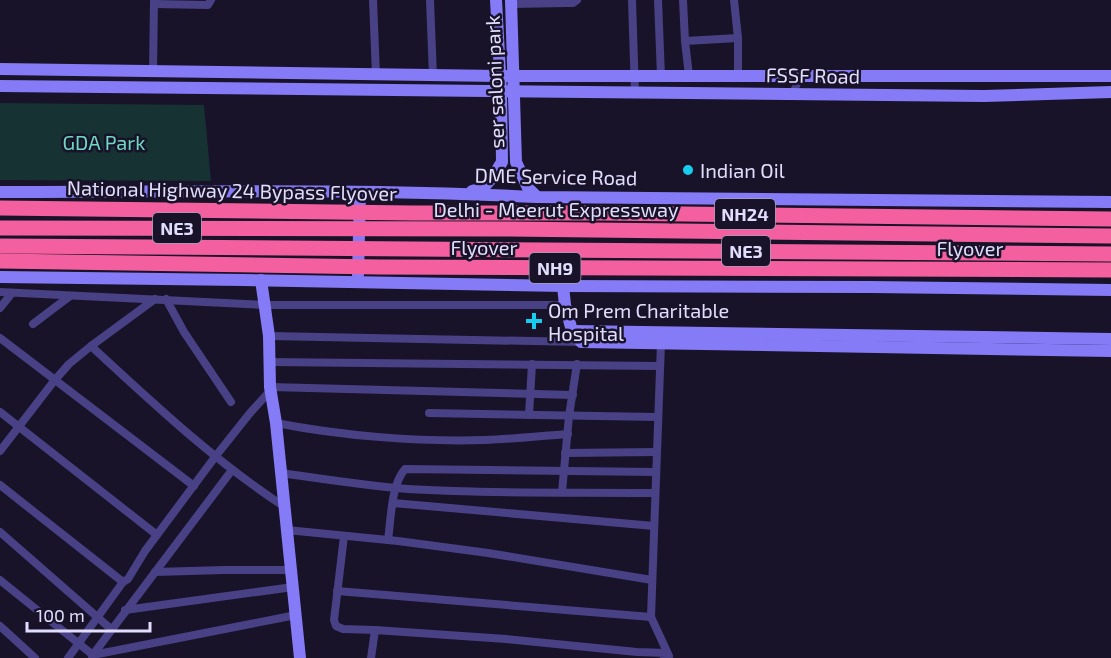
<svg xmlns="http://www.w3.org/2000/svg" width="1111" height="658" font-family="'Exo 2',sans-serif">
  <rect width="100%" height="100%" fill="#181329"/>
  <path fill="#163233" d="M0 103 204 105 211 181 0 180Z"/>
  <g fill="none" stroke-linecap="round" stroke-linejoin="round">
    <g stroke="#484185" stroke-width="8">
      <path d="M373 0 376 75"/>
      <path d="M430 0 433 76"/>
      <path d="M632 0 635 93"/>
      <path d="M658 0 661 76"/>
      <path d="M683 0 685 41 689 76"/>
      <path d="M734 0 738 38V76"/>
      <path d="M154 4 208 5 211 0"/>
      <path d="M511 4 568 3H573L577 0"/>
      <path d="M685 41 738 38"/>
      <path d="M153 72 154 0"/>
      <path d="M793 95 799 77"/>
      <path d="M0 292 265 305H565"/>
      <path d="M166 299 184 332 231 402"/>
      <path d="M0 308 12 293"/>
      <path d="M33 324 70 296"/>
      <path d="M269 336 581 342"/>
      <path d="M0 338 194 486"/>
      <path d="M661 343 651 617 669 656"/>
      <path d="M91 346C153 403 214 461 285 507"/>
      <path d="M269 362 660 366"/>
      <path d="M270 387 573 395"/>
      <path d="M0 412 157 535"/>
      <path d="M429 413 658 417"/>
      <path d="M529 415 532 364"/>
      <path d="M276 423C342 436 418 442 485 440 513 439 540 436 568 434"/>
      <path d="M0 451 54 381 69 364 91 346 155 299"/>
      <path d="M565 453 657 452"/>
      <path d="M281 473C323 479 366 486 408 489 490 494 573 492 655 493"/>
      <path d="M0 485 123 582"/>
      <path d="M562 492 569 416 577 364"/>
      <path d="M393 503 654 526"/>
      <path d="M287 530 398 541 488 553 652 580"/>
      <path d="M0 532 111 629"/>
      <path d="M344 536 334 620 336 626 343 629 375 630"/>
      <path d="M388 540C391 519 391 485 405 469L656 472"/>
      <path d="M155 572 224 570H291"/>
      <path d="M0 580 93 655 296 615"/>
      <path d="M337 591 651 617"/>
      <path d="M125 610 293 587"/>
      <path d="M0 626 35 658"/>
      <path d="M92 656 232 470"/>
      <path d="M68 658 123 582 128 579 145 551 215 457 250 413 270 391"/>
      <path d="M371 658 375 630 506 639 637 652 667 653 664 658"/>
    </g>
    <g stroke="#857bf6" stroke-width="12">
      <path d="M511 0 516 162 528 188 537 197"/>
      <path d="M0 69 499 76H1111"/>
      <path d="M0 86 984 96 1111 92"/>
      <path d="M472 191 483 188 492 178 502 162 501 92 496 0"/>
      <path d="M0 192C179 192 358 188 537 197L1111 202"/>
      <path d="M358 275 360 192"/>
      <path d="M0 277 243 280 563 286 871 287 1111 290"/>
      <path d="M261 280 269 336 270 387 276 423 300 658"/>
      <path d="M563 286 565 305 572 331 581 342 1111 351"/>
      <path d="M572 331 1111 339"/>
    </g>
    <g stroke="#f4609f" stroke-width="15">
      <path d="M0 208 413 213H603L1111 219"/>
      <path d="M0 228 501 229 1111 236"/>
      <path d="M0 246 1111 254"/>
      <path d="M0 261 380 267 1111 270"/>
    </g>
  </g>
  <g fill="#16cdef" stroke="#181329" stroke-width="2">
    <circle cx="688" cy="170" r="6"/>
    <path d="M531 312h6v6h6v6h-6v6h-6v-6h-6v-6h6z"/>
  </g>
  <g text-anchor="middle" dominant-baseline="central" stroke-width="5" stroke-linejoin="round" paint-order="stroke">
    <g fill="#181329" stroke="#a5a0bd" stroke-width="1.5">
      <rect x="715" y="199" width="60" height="30" rx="4.5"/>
      <rect x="153" y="213" width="48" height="30" rx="4.5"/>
      <rect x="722" y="236" width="48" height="30" rx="4.5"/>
      <rect x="529.5" y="253" width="51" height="30" rx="4.5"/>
    </g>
    <g font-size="18" font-weight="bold" fill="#e2ddfd">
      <text x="745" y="214">NH24</text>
      <text x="177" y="228">NE3</text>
      <text x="746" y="251">NE3</text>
      <text x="555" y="268">NH9</text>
    </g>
    <g font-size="20" fill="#e2ddfd" stroke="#181329">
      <text transform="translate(813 75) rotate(1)">FSSF Road</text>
      <text transform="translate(494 82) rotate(-92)">ser saloni park</text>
      <text transform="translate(556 176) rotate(1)">DME Service Road</text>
      <text transform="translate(232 190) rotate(1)">National Highway 24 Bypass Flyover</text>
      <text x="556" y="209">Delhi - Meerut Expressway</text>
      <text x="484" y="247">Flyover</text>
      <text x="970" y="248">Flyover</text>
    </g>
    <g font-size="20" fill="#6dd9c4" stroke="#181329">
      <text x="104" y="142">GDA Park</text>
    </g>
    <g font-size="20" fill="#e2ddfd" stroke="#181329" text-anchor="start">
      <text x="700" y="170">Indian Oil</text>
      <text x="548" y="310">Om Prem Charitable<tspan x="548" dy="23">Hospital</tspan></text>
    </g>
  </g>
  <path d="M27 622v9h123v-9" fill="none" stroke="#e2ddfd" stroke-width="3"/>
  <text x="36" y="622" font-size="18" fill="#e2ddfd" stroke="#181329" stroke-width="4.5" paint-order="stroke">100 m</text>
</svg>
